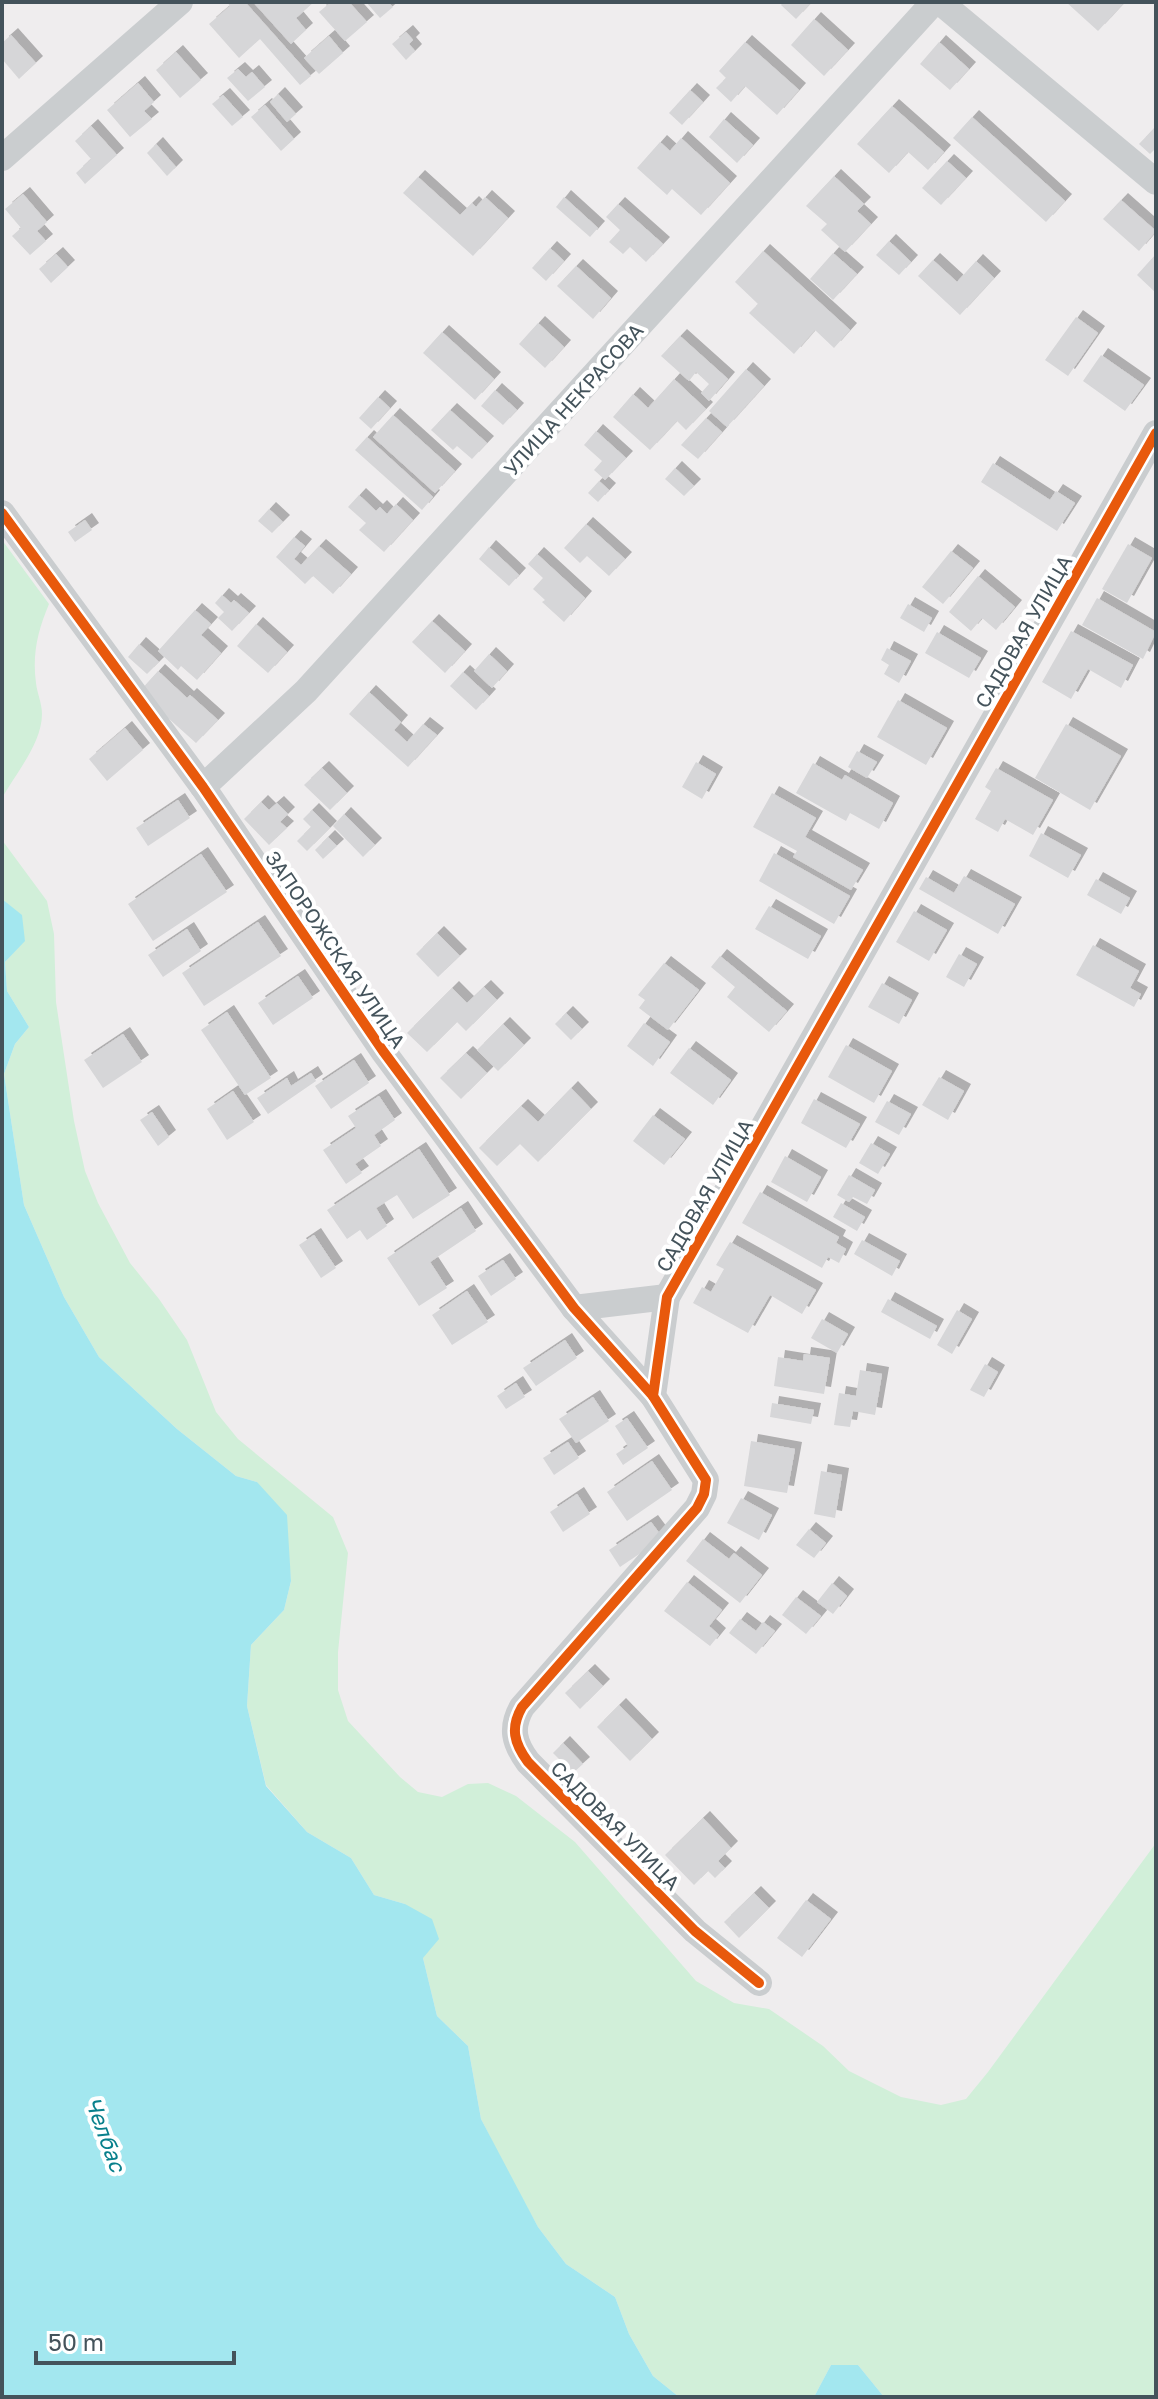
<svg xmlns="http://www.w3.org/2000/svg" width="1158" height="2399" font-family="'Golos Text',sans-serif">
  <defs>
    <filter id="shadow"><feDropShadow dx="7" dy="-7" stdDeviation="0" flood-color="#0004"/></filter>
  </defs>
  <rect width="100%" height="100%" fill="#efedee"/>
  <g fill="#d1efd9">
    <path d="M2 540 49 604C38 630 32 654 36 683 37 693 42 703 42 714 42 743 16 773 2 798Z"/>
    <path d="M2 840 47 901 54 934 56 1002 74 1121 85 1171 98 1203 130 1263 159 1299 187 1340 216 1412 238 1439 333 1517 348 1553 338 1652V1690L348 1721 400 1777 418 1792 442 1797 468 1784 488 1783 516 1796 575 1842 696 1981 734 2003 769 2009 823 2046 849 2071 901 2097 941 2105 966 2099 988 2072 1156 1843V2397H884L858 2365H831L814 2397H679L653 2376 629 2334 615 2297 566 2264 538 2227 512 2180 481 2119 468 2046 437 2016 423 1958 405 1904 374 1895 351 1858 307 1832 266 1785 247 1706 251 1645 284 1610 291 1581 289 1560 257 1482 236 1476 177 1429 99 1357 64 1297 24 1205 4 1074 15 1044 29 1027 7 991 5 962 25 940 8 905 2 899Z"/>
  </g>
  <g fill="#a3e7ef">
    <path d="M2 899 22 915 25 941 5 962 7 991 29 1027 15 1044 4 1074 24 1205 64 1297 99 1357 177 1429 236 1476 257 1482 287 1515 291 1581 284 1610 251 1645 247 1706 266 1786 307 1832 351 1858 374 1895 405 1904 432 1919 439 1939 423 1958 437 2016 468 2046 481 2119 538 2227 566 2264 615 2297 629 2334 653 2376 679 2397H2Z"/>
    <path d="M831 2365H858L884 2397H814Z"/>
  </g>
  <g fill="#d6d6d8" filter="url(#shadow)">
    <path d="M227 2H245L311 76 300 85 260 39 239 58 209 24 230 6Z"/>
    <path d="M253 2H314L296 18 306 30 291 44Z"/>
    <path d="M331 2H349L367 22 345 41 319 12Z"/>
    <path d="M366 2H388L393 7 380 18Z"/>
    <path d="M783 2H812L796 19 781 5Z"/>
    <path d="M1066 2H1125L1098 31Z"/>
    <path d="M814 19 848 50 824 76 791 45Z"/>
    <path d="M406 32 413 40 409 44 415 51 406 60 392 44Z"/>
    <path d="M11 35 36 63 19 79 2 59V43Z"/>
    <path d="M329 36 343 53 319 74 304 58Z"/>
    <path d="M745 42 799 90 777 115 745 86 731 102 716 88 726 78 719 71Z"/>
    <path d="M939 42 969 69 950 90 920 64Z"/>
    <path d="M176 52 201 80 180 98 156 70Z"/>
    <path d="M238 69 246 77 252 72 265 87 248 101 227 78Z"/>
    <path d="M138 83 154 102 144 111 152 119 130 137 107 110Z"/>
    <path d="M690 90 703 102 682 125 669 113Z"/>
    <path d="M278 94 296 114 287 122 270 102Z"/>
    <path d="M223 95 243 117 232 126 212 104Z"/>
    <path d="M265 105 294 139 281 151 251 117Z"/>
    <path d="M892 106 944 152 928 170 908 152 889 173 857 144Z"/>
    <path d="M972 117 1065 201 1046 222 953 138Z"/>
    <path d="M724 119 753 145 737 163 709 137Z"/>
    <path d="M91 126 117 155 85 184 76 173 91 159 75 141Z"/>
    <path d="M1156 126V148L1150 154 1139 144Z"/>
    <path d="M681 138 730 183 701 215 672 189 667 195 637 168 660 142 670 151Z"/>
    <path d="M156 144 176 167 167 176 147 153Z"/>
    <path d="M947 161 966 178 941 205 922 188Z"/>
    <path d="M834 176 864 204 857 211 871 224 845 252 821 230 827 224 806 206Z"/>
    <path d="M418 177 460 215 472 203 476 207 485 197 508 218 473 256 403 193Z"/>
    <path d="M23 194 47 222 37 231 46 241 30 255 12 236 21 228 5 209Z"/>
    <path d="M564 197 598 228 590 237 556 207Z"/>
    <path d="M1121 200 1156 231 1139 251 1103 219Z"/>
    <path d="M618 204 663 244 646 262 630 247 623 254 609 242 620 230 606 217Z"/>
    <path d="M889 241 911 262 899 275 876 255Z"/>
    <path d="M550 248 564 261 546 281 532 268Z"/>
    <path d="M763 251 850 330 834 348 815 330 794 354 749 313 758 304 735 282Z"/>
    <path d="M833 253 857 274 833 300 810 279Z"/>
    <path d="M56 254 68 267 51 283 39 269Z"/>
    <path d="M1156 254V293L1137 275Z"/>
    <path d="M933 260 957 282 976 261 994 278 960 315 918 276Z"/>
    <path d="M576 266 611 298 593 319 557 286Z"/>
    <path d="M1076 317 1098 333 1068 376 1045 360Z"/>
    <path d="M538 323 564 347 545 368 519 344Z"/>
    <path d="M442 332 494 379 475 400 423 353Z"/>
    <path d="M680 336 728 379 709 401 701 393 709 384 696 372 689 381 661 356Z"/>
    <path d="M1101 355 1144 385 1125 411 1083 381Z"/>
    <path d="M746 369 764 386 727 427 709 411Z"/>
    <path d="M674 379 706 409 686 430 677 421 650 450 613 417 633 394 648 408Z"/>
    <path d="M495 390 517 410 503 425 481 406Z"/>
    <path d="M378 397 390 408 371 429 359 418Z"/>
    <path d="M450 410 487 443 472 459 457 446 453 450 431 430Z"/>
    <path d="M393 415 455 471 435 493 373 437Z"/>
    <path d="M706 418 722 432 698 459 681 445Z"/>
    <path d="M596 431 626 458 605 480 594 470 602 461 584 445Z"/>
    <path d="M367 437 433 497 422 510 355 450Z"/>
    <path d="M993 463 1050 500 1056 491 1075 503 1057 531 981 482Z"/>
    <path d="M675 468 694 486 684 496 665 479Z"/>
    <path d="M599 481 609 490 598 502 588 493Z"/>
    <path d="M359 495 376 511 380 507 387 514 396 504 413 520 384 552 359 530 366 523 348 507Z"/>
    <path d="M269 509 283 522 272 533 258 521Z"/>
    <path d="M85 520 92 530 75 542 68 532Z"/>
    <path d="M586 524 625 559 609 576 587 556 580 563 564 548Z"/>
    <path d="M294 537 305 546 294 559 301 565 319 546 351 574 333 594 313 576 305 584 276 557Z"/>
    <path d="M1128 544 1152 558 1127 603 1102 589Z"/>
    <path d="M489 547 519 575 509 586 479 559Z"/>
    <path d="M951 551 973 568 943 604 922 587Z"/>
    <path d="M537 554 585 598 564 622 542 602 545 600 533 589 543 578 528 564Z"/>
    <path d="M978 576 1015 607 996 630 982 618 971 631 949 612Z"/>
    <path d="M222 595 231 603 234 600 249 613 232 631 218 618 224 612 215 603Z"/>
    <path d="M1097 598 1156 632 1143 659 1082 625Z"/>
    <path d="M908 604 932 618 924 632 900 618Z"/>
    <path d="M195 610 211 624 201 635 221 653 197 680 181 666 178 670 158 651Z"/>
    <path d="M432 621 465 651 445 673 412 642Z"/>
    <path d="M256 624 287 652 268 673 237 646Z"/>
    <path d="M1071 631 1133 665 1121 688 1088 669 1071 699 1042 682Z"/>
    <path d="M937 632 981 658 969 678 925 653Z"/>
    <path d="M139 644 159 662 147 674 128 657Z"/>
    <path d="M887 648 911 661 899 683 884 674 889 665 881 660Z"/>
    <path d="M489 654 507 671 492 688 474 671Z"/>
    <path d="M158 671 187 698 190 695 218 720 196 743 139 692Z"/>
    <path d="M463 672 489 696 476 710 450 686Z"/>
    <path d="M369 692 401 722 394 730 407 742 423 724 437 735 408 767 349 714Z"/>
    <path d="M898 700 947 728 926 765 877 737Z"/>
    <path d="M1066 724 1121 756 1090 810 1035 778Z"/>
    <path d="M125 728 143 750 107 781 89 759Z"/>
    <path d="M857 751 877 762 867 778 848 767Z"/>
    <path d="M696 762 716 774 702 799 682 787Z"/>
    <path d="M813 763 842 780 845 775 893 803 879 829 850 813 846 821 796 793Z"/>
    <path d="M322 768 347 793 330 810 304 785Z"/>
    <path d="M996 768 1053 800 1033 835 1005 819 998 832 975 819 991 791 985 787Z"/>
    <path d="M772 793 816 818 805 837 863 870 851 890 793 857 797 851 753 827Z"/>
    <path d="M178 800 190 818 148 846 136 828Z"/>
    <path d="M261 802 269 810 277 803 288 814 280 822 287 828 269 845 244 819Z"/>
    <path d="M312 810 330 828 307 851 297 841 311 827 303 819Z"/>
    <path d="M344 814 375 845 363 857 333 826Z"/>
    <path d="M1041 833 1081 855 1068 878 1029 856Z"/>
    <path d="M328 837 337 846 323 859 315 850Z"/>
    <path d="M774 853 850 896 834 924 759 881Z"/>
    <path d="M201 854 227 892 153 941 128 904Z"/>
    <path d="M964 876 1015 904 998 934 919 889 926 877 954 893Z"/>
    <path d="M1096 879 1130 898 1121 914 1087 895Z"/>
    <path d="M769 906 821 936 808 959 755 929Z"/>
    <path d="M914 911 947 930 929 961 896 942Z"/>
    <path d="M258 922 281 956 204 1006 182 973Z"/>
    <path d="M187 929 201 951 163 977 148 955Z"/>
    <path d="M437 933 460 956 438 977 416 954Z"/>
    <path d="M1093 945 1139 971 1130 988 1141 994 1134 1007 1076 975Z"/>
    <path d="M959 954 977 964 964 987 946 977Z"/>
    <path d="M720 956 787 1011 769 1032 727 997 735 987 711 967Z"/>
    <path d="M664 963 699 990 668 1030 639 1008 645 1000 638 995Z"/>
    <path d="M298 976 313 998 273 1025 258 1003Z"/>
    <path d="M882 983 912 1000 899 1024 868 1007Z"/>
    <path d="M484 987 497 1000 466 1031 457 1022 427 1052 407 1033 452 988 467 1003Z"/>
    <path d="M227 1012 271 1078 245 1095 201 1030Z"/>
    <path d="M566 1013 582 1029 571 1040 555 1024Z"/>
    <path d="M644 1023 670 1042 653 1066 627 1046Z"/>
    <path d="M503 1024 524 1045 498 1071 477 1050Z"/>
    <path d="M123 1034 142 1062 103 1088 84 1060Z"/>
    <path d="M846 1045 892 1071 874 1103 828 1077Z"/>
    <path d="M689 1048 731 1080 713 1105 670 1073Z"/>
    <path d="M466 1053 487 1073 461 1099 440 1078Z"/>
    <path d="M354 1060 369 1083 331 1109 315 1086Z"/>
    <path d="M311 1073 316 1081 268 1114 257 1098 287 1078 291 1086Z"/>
    <path d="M939 1077 964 1091 948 1120 922 1105Z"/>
    <path d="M571 1088 591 1109 538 1162 520 1144 497 1166 479 1148 521 1106 538 1122Z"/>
    <path d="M233 1091 254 1122 227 1140 207 1109Z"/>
    <path d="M379 1096 395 1120 374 1135 381 1146 355 1164 362 1173 346 1184 323 1150 356 1128 348 1116Z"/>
    <path d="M814 1099 860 1124 846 1148 801 1123Z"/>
    <path d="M887 1101 911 1114 899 1135 875 1122Z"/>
    <path d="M152 1112 169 1137 158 1146 140 1120Z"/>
    <path d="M653 1115 685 1139 664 1165 633 1141Z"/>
    <path d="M871 1143 890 1154 878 1174 859 1163Z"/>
    <path d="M419 1149 450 1195 413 1219 397 1195 376 1208 387 1226 367 1240 360 1230 347 1239 327 1210Z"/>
    <path d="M785 1156 821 1177 807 1202 771 1182Z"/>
    <path d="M849 1175 875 1190 867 1204 853 1197 849 1202 837 1195Z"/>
    <path d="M760 1192 839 1237 836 1243 846 1249 839 1263 828 1257 822 1268 742 1223Z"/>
    <path d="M841 1203 865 1217 857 1231 833 1217Z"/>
    <path d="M461 1208 476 1231 430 1262 447 1288 419 1306 387 1258Z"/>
    <path d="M314 1235 336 1268 321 1278 299 1245Z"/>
    <path d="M862 1240 900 1261 892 1276 854 1254Z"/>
    <path d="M730 1242 816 1290 802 1314 770 1295 748 1333 693 1303 702 1287 711 1292 724 1269 716 1265Z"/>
    <path d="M503 1260 516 1279 491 1296 478 1276Z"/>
    <path d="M467 1291 488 1322 452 1345 432 1315Z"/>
    <path d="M888 1299 937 1326 930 1339 881 1312Z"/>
    <path d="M957 1310 972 1319 952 1354 937 1345Z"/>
    <path d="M822 1319 848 1334 837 1353 811 1338Z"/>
    <path d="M565 1340 577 1358 536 1386 523 1368Z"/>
    <path d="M804 1354 830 1358 824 1394 774 1386 778 1357 803 1361Z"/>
    <path d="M985 1364 998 1372 984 1397 970 1390Z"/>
    <path d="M860 1370 882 1374 875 1415 853 1411 850 1427 834 1425 839 1393 856 1396Z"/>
    <path d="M516 1383 525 1397 506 1409 497 1396Z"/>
    <path d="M593 1397 609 1421 576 1443 559 1419Z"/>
    <path d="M772 1403 814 1410 811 1424 770 1417Z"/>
    <path d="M627 1418 648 1448 623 1465 616 1454 628 1446 615 1426Z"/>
    <path d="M751 1441 795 1449 787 1493 744 1486Z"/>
    <path d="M568 1442 579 1458 554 1475 543 1458Z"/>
    <path d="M652 1461 672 1490 627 1521 607 1492Z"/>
    <path d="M821 1471 842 1475 835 1518 814 1514Z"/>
    <path d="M577 1494 590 1514 563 1532 550 1512Z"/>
    <path d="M741 1498 772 1515 759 1540 727 1523Z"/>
    <path d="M651 1522 663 1538 620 1567 609 1550Z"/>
    <path d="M809 1529 826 1543 814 1558 796 1545Z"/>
    <path d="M703 1539 729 1559 734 1553 762 1575 740 1603 686 1561Z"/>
    <path d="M687 1582 722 1610 709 1626 719 1635 710 1646 664 1611Z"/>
    <path d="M832 1583 847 1596 833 1614 817 1602Z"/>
    <path d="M796 1597 821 1616 806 1634 782 1615Z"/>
    <path d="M740 1619 756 1631 763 1622 775 1631 756 1654 729 1633Z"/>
    <path d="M588 1671 603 1686 580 1709 565 1693Z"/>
    <path d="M619 1705 652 1739 630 1761 597 1727Z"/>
    <path d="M563 1743 583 1764 573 1773 553 1753Z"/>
    <path d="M703 1818 731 1848 718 1861 725 1868 715 1878 708 1871 694 1885 665 1855Z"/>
    <path d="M754 1893 769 1908 739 1938 724 1922Z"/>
    <path d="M806 1900 831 1919 802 1957 777 1938Z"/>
  </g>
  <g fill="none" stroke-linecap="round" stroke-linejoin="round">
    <g stroke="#cacdcf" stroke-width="26">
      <path d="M940 2 1156 182"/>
      <path d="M2 158 180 2"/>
      <path d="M2 513 203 787 383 1051 574 1308 653 1396"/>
      <path d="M203 787 306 691 934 2"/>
      <path d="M574 1308 667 1297"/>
      <path d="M759 1983 695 1931 528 1762C514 1743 510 1728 522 1707L697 1508 704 1494 706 1480 653 1396 667 1297 1156 433"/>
    </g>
    <defs>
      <g id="cycleway">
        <path d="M2 513 203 787 383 1051 574 1308 653 1396"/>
        <path d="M759 1983 695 1931 528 1762C514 1743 510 1728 522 1707L697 1508 704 1494 706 1480 653 1396 667 1297 1156 433"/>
      </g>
    </defs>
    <use href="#cycleway" stroke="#fff" stroke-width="15"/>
    <use href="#cycleway" stroke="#e8590c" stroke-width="10"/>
  </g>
  <g text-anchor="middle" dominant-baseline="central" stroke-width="8" stroke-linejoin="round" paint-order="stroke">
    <g font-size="20" fill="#44535b" stroke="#fff">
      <text transform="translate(573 399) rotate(-48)">УЛИЦА НЕКРАСОВА</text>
      <text transform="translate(1023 631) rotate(-60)">САДОВАЯ УЛИЦА</text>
      <text transform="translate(336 949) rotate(56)">ЗАПОРОЖСКАЯ УЛИЦА</text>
      <text transform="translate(704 1195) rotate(-60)">САДОВАЯ УЛИЦА</text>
      <text transform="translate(616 1825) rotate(45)">САДОВАЯ УЛИЦА</text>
    </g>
    <g font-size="22" font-style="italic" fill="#09808c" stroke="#fff">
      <text transform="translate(106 2134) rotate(70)">Челбас</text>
    </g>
  </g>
  <rect width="1158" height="2399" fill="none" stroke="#44535b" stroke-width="8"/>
  <path d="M36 2351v12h198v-12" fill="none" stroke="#44535b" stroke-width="4"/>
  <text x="48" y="2351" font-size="24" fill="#44535b" stroke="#ffffff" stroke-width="6" paint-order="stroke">50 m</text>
</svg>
